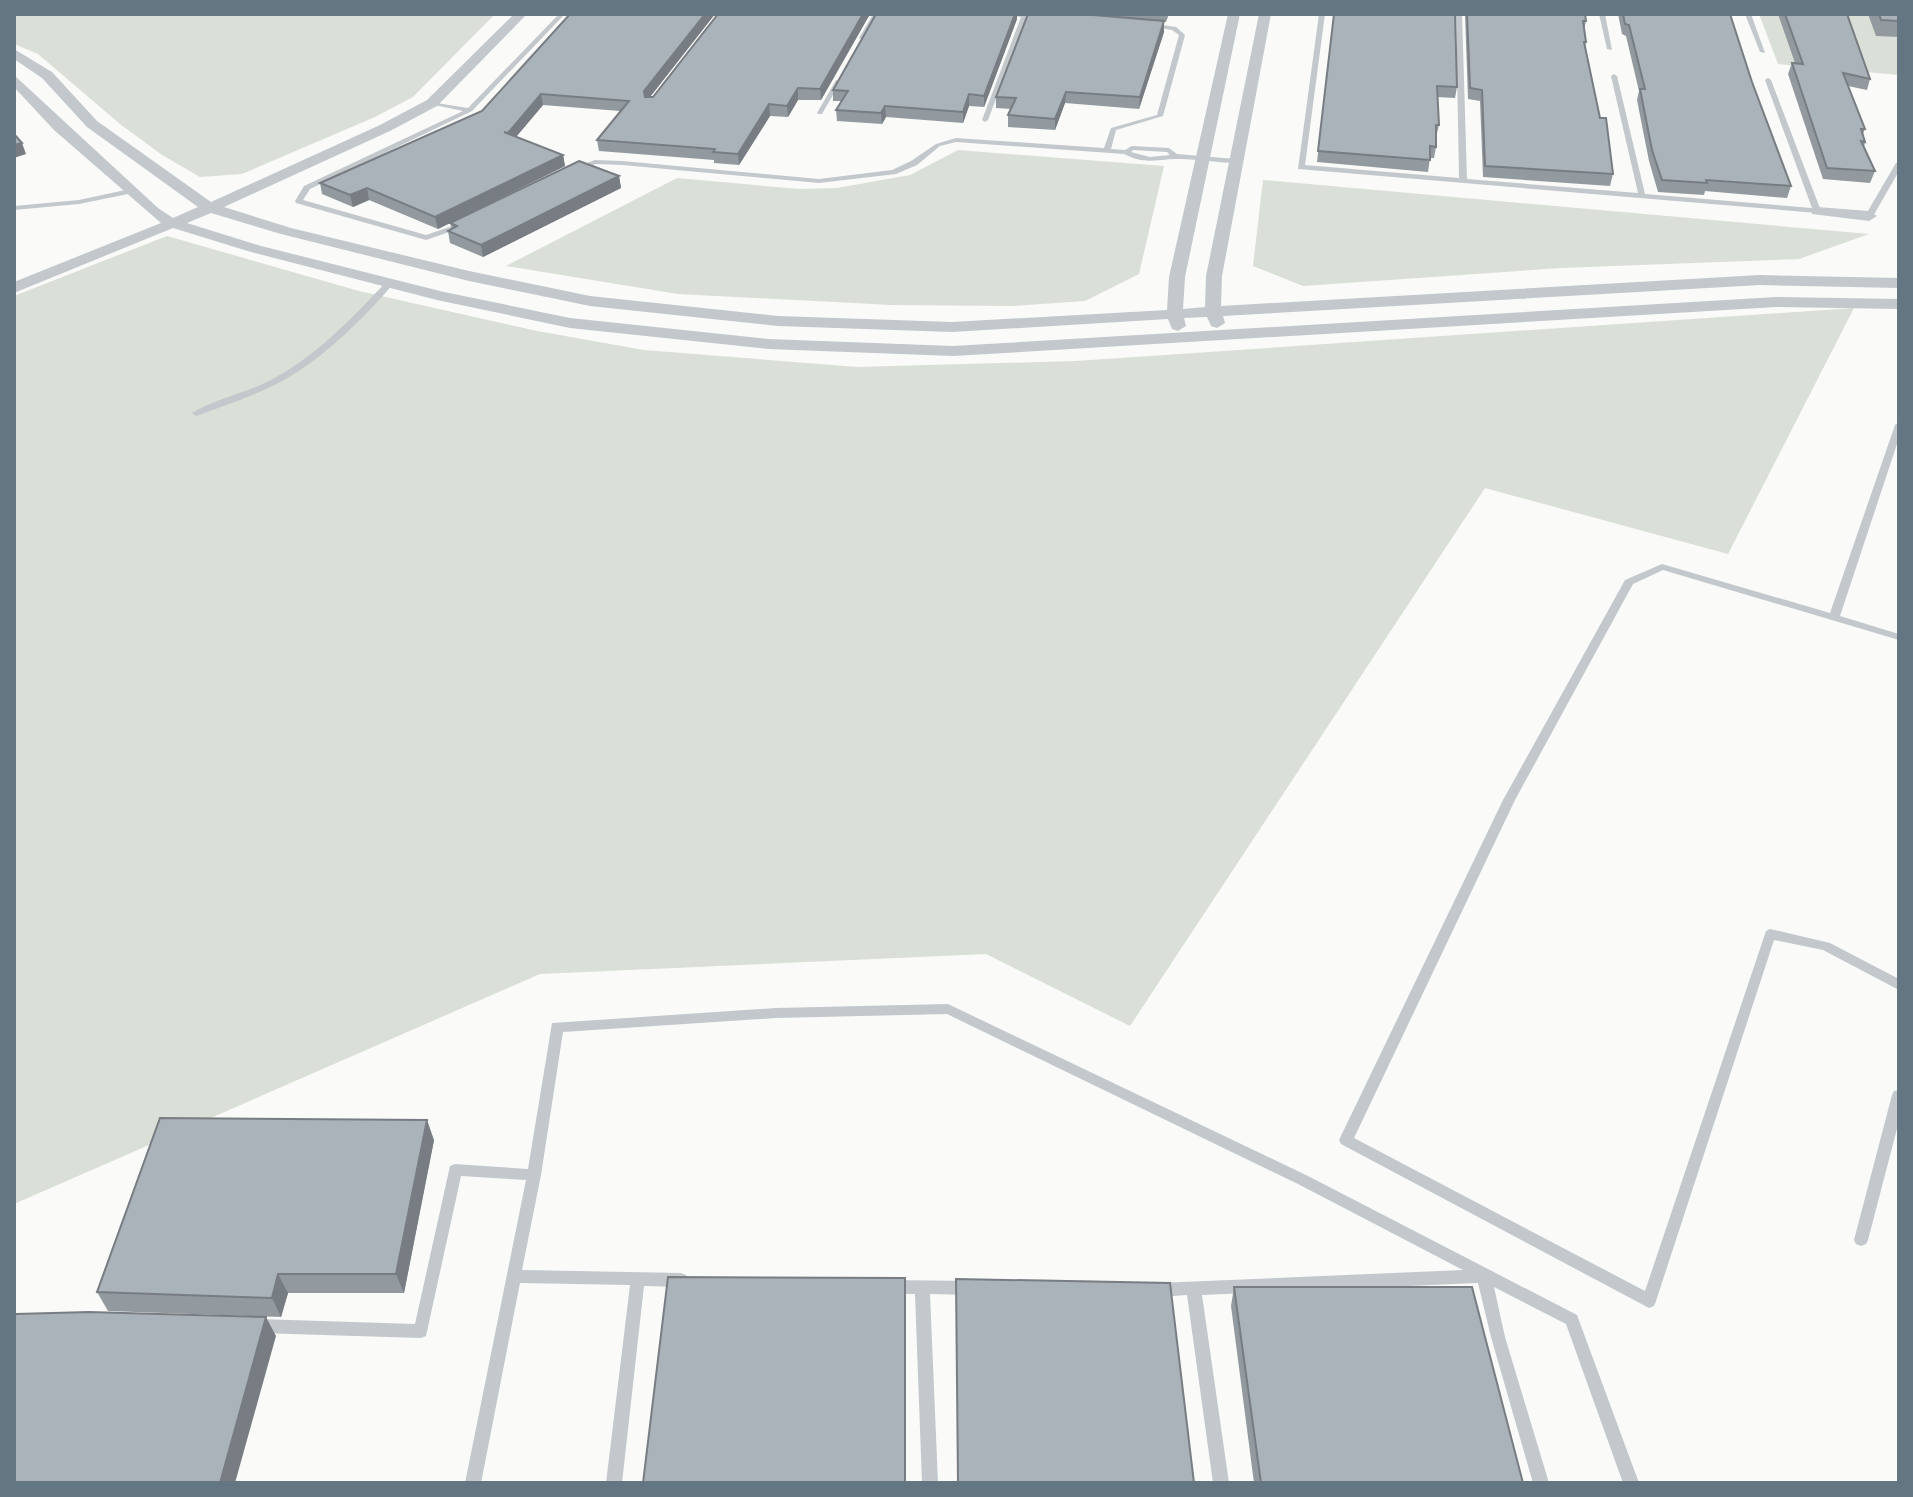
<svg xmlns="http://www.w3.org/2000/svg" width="1913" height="1497" font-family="Cabin,sans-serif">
  <rect width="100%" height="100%" fill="#fafaf8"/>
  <g fill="#dadfd7">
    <path d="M14 14H495L413 97 375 117 242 174 200 177 162 155 120 124 38 54 14 44Z"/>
    <path d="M1759 14H1899V75L1778 64Z"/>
    <path d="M958 150 1164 166 1139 274 1085 301 1013 306 891 305 678 294 506 266 677 178 799 189 837 188 910 175Z"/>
    <path d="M1263 180 1869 234 1799 259 1561 268 1303 286 1253 266Z"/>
    <path d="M167 236 359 291 537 331 644 350 857 367 1076 361 1854 308 1728 554 1485 488 1130 1026 986 954 540 974 14 1204V296Z"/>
  </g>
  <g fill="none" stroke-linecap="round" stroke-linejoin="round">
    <g fill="#c3c8cc" fill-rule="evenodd">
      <path d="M559 14H565L472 111 310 189 303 200 426 235 458 224 462 226 461 228 426 240 296 203 295 201 304 186 463 111 430 104V102L468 108Z"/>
      <path d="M873 14H879L864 39H860L859 38Z"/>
      <path d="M1003 14H1028L1044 17 1041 19 1027 18 988 120 985 122 982 120 1021 17Z"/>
      <path d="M1319 14H1325L1305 165 1459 178 1456 14H1462L1467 179 1638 193 1611 76 1614 74 1617 76 1645 194 1812 208 1765 80 1768 78 1771 80 1821 211 1817 213 1298 169Z"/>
      <path d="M1599 14H1605L1612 50 1607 49Z"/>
      <path d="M1745 14H1751L1765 53 1760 52Z"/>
      <path d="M1150 23 1176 27 1185 35 1163 116 1116 130 1111 149 1125 150 1132 146 1169 148 1177 154 1235 159 1239 161 1238 163C1219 163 1199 159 1180 159 1158 158 1147 166 1124 154L956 142 940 146 917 165 896 174 819 183 622 165 596 164 574 171 570 169 595 160 622 161 819 179 892 170 911 161 936 144 956 138 1104 148 1111 128 1157 115 1179 35 1172 30 1148 26V24ZM1133 150 1167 152 1170 155 1150 157 1131 152Z"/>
      <path d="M836 80 841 81 822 114H818L817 113Z"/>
      <path d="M1896 163H1899V171L1872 218H1866L1865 216Z"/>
      <path d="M130 189H133V193L79 204 14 210V206L79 200Z"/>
      <path d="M387 281 394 283C363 319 327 355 286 379 259 394 229 404 199 415L196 416 192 413C211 401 244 393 267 382 315 358 351 319 387 281Z"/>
      <path d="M1899 422V438L1840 616 1899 634V640L1663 570 1633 584 1515 800 1354 1138 1645 1291 1766 931 1770 929 1830 943 1899 979V990L1823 950 1774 940 1656 1301 1654 1306 1649 1308 1341 1144 1339 1140 1503 800 1625 580 1662 564 1830 613 1895 425Z"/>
      <path d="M948 1004 1308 1176 1577 1315 1639 1483H1623L1566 1324 1494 1287 1505 1337 1549 1483H1533L1491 1337 1478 1283 1202 1295 1229 1483H1213L1187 1295 1158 1297 1153 1295 1151 1290 1153 1285 1158 1283 1463 1270 1298 1184 947 1014 776 1018 563 1032 541 1175 522 1270 681 1273 686 1275 688 1280 686 1285 681 1287 644 1286 622 1483H606L630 1285 520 1283 481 1483H465L526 1180 461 1176 426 1336 421 1338 258 1333 253 1331 251 1326 253 1321 258 1319 415 1324 450 1166 455 1164 528 1169 552 1023 776 1008Z"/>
      <path d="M1899 1090V1121L1868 1240 1866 1244 1861 1246 1856 1244 1854 1240 1892 1095 1894 1091Z"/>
      <path d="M890 1280 969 1281 974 1283 976 1288 974 1293 969 1295 930 1294 938 1483H922L915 1294H890L885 1292 883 1287 885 1282Z"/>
    </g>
    <g fill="#c3c8cc" fill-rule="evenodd">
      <path d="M514 14H527L437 106 390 131 224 207 291 228 469 271 590 296 778 316 952 322 1167 310 1169 277 1228 14H1240L1185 277 1183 309 1205 307 1206 276 1259 14H1271L1222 276 1221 306 1760 275 1899 278V288L1760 285 1223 316 1225 323 1217 328 1211 326 1207 317 1184 318 1186 326 1178 331 1172 329 1168 319 952 332 778 326 590 306 469 281 281 234 211 213 187 223 261 246 444 292 570 318 768 339 953 346 1776 297 1899 299V309L1776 307 953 356 768 349 570 328 437 300 251 252 173 228 14 293V282L161 223 54 130 14 87V75L158 208 173 218 198 207 87 127 42 78 14 59V49L52 72 97 121 211 202 380 125 427 100Z"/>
      <path d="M1817 207 1869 211 1877 216 1869 221 1812 214V208Z"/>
    </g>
  </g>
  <g fill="#929a9f">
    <path d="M570 14H715L650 97H653L870 14 821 100H798L788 117 770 116 739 165 714 163V160L599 151 597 140 620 111 543 105 516 137 563 155 565 166 438 229 369 200 353 207 322 194 320 183 482 111Z"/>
    <path d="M1028 14H1169L1166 22H1164V32L1139 109 1065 103 1055 130 1008 127V115L1011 109 996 108V97Z"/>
    <path d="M1334 14 1457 87 1455 98 1437 97 1439 125 1436 137V147L1434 158H1430L1428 172 1317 162Z"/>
    <path d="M1465 14H1585L1586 21 1584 30 1586 42 1585 48 1613 174 1610 186 1483 177 1480 101 1468 99Z"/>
    <path d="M1618 14H1730L1752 82 1791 186 1787 198 1705 191 1704 195 1658 192 1649 161 1637 100 1639 91 1626 36 1622 34Z"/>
    <path d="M1778 14H1847L1870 79 1867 90 1848 86 1865 129 1863 134 1865 142 1864 147 1875 171 1870 183 1823 179 1788 74 1792 63H1795Z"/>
    <path d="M1868 14H1899V37L1876 36Z"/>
    <path d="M1017 19 984 107 969 106 963 123 886 117 882 124 837 121 836 110 841 101H833V90Z"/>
    <path d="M619 176 621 188 483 257 450 243 448 231 452 229 450 223Z"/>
    <path d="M434 1140 404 1293H288L281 1317 108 1311 97 1292Z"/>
    <path d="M1234 1287 1523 1483H1254L1231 1306Z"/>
  </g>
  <g fill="#777d82">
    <path d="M705 14H715L646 102 644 91Z"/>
    <path d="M863 14H870L821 100 820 89Z"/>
    <path d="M1015 14H1017V19L984 107V96Z"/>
    <path d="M1164 21V32L1139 109 1140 97Z"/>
    <path d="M798 88V100L788 117 787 106Z"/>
    <path d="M1066 92 1065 103 1055 130V119Z"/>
    <path d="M541 94 543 105 510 144 508 133Z"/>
    <path d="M969 94V106L963 123V112Z"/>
    <path d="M769 104 770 116 739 165 738 154Z"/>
    <path d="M885 106 886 117 882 124 881 113Z"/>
    <path d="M22 143 26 154 14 158V145Z"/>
    <path d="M563 155 565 166 438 229 435 217Z"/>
    <path d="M619 176 621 188 483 257 481 245Z"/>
    <path d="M367 188 369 200 353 207 350 195Z"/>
    <path d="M427 1120 434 1140 404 1293 396 1274Z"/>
    <path d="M278 1274 288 1293 281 1317 272 1298Z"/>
    <path d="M266 1317 276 1336 235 1483H220Z"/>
  </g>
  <g fill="#aab3b9" stroke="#777d82" stroke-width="2">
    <path d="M570 14H705L644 91 645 97H653L718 14H863L820 89 798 88 787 106 769 104 738 154 713 152 715 149 597 140 629 101 541 94 508 133 504 132 563 155 435 217 367 188 350 195 320 183 482 111Z"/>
    <path d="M876 14H1015L984 96 969 94 963 112 885 106 881 113 836 110 848 91 833 90Z"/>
    <path d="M1028 14H1081L1164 21 1140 97 1066 92 1055 119 1008 115 1016 98 996 97Z"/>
    <path d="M1334 14H1455L1457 87 1437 86 1439 125H1436V147L1430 146V160L1318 151Z"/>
    <path d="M1467 14H1585L1586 21H1583L1586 42H1584L1600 118H1606L1613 174 1485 166 1482 90 1470 88Z"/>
    <path d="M1623 14H1730L1752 82 1791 186 1706 180 1707 183 1662 180 1652 150 1640 89H1645L1629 25 1625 24Z"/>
    <path d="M1785 14H1847L1870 79 1843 73 1865 129H1861L1865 142 1861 141 1875 171 1827 168 1792 63 1803 64Z"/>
    <path d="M1879 14H1899V21L1881 20Z"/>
    <path d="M14 134 22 143 14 145Z"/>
    <path d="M579 161 619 176 481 245 448 231 457 226 450 223Z"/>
    <path d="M160 1118 427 1120 396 1274H278L272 1298 97 1292Z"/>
    <path d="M668 1277 905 1278V1483H643Z"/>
    <path d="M956 1279 1170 1283 1194 1483H958Z"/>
    <path d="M1234 1287H1472L1523 1483H1261Z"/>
    <path d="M89 1312 266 1317 220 1483H14V1318L16 1314Z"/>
  </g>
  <rect width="1913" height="1497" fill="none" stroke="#657683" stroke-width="32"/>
</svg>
